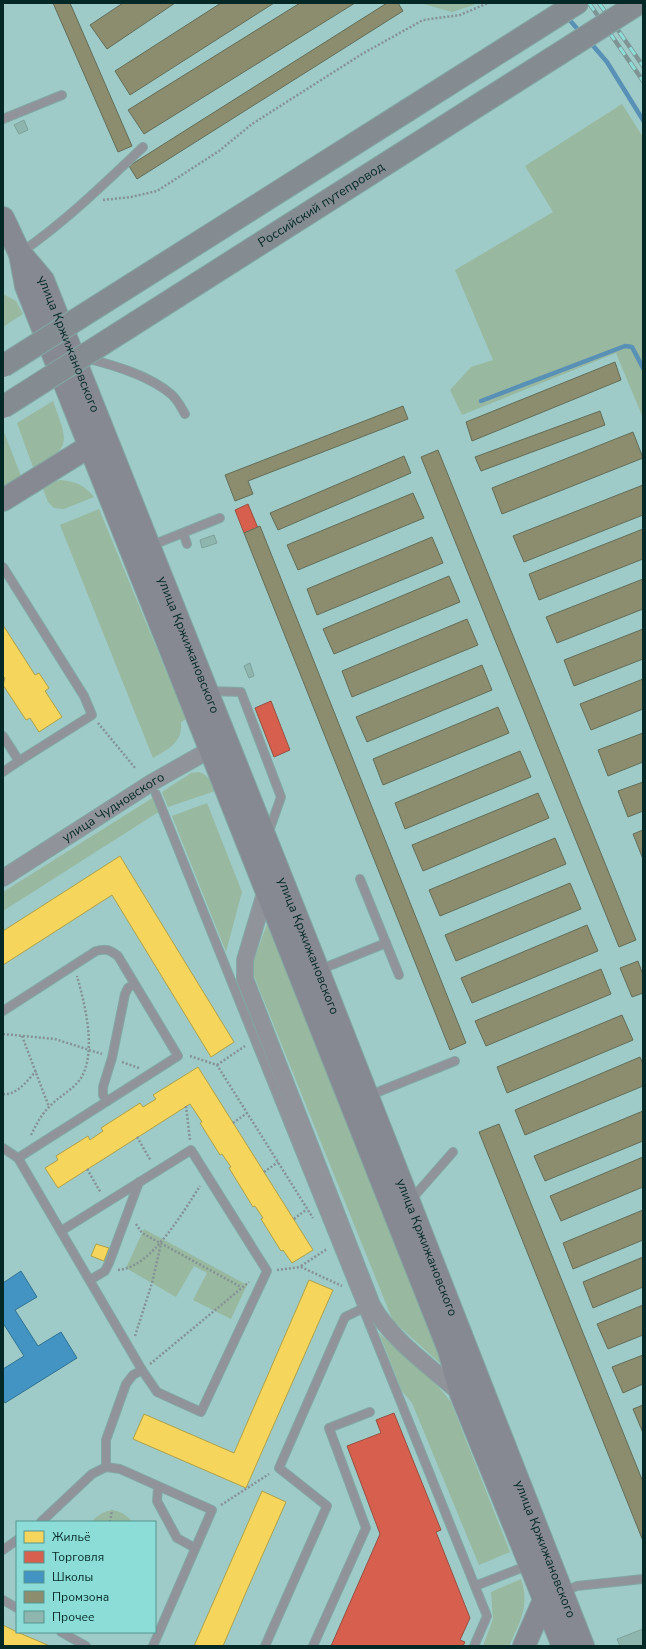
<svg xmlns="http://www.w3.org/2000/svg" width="646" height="1649" font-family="'Nunito Sans',sans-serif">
  <rect width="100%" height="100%" fill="#9ecbc8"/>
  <g fill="#98b89f">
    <path d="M420 3H473L474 5 452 12Z"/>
    <path d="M622 104 643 137V418L616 353 462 415 450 390 471 367 493 360 455 270 553 212 525 166Z"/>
    <path d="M3 294 16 301 23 314 3 327Z"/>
    <path d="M53 401C67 442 74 445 34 470L17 423Z"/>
    <path d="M4 432 21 476 3 487V433Z"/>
    <path d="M60 480C75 481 84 485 94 497L64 509 54 508 48 502 42 486Z"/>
    <path d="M99 509 186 719 181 722C183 743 168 749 153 758L60 525Z"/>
    <path d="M199 772C209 776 212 781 215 791L168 807 162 792 191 773Z"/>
    <path d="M154 797 160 811 3 911V892Z"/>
    <path d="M207 803 242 892 226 952 172 816Z"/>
    <path d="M267 924 443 1361 441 1364 393 1321 254 976V960Z"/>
    <path d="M144 1229 247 1285 231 1319 193 1300 207 1273 194 1266 176 1297 126 1268Z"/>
    <path d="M379 1333 437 1385 451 1402 510 1552 479 1565 412 1403 402 1391Z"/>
    <path d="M112 1510C121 1512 126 1514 132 1522H92C97 1515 103 1512 112 1510Z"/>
    <path d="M521 1579C530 1606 520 1622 509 1646H483L493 1619 491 1592Z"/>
  </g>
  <g fill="#f6d55c" stroke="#ada14c">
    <path d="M3 625 35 675 39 673 49 688 45 691 62 717 39 732 30 718 26 720 3 685 5 678 3 676Z"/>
    <path d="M120 856 234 1042 211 1057 112 895 3 965V931Z"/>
    <path d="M198 1067 313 1250 292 1263 283 1250 281 1251 261 1219 263 1218 255 1206 253 1207 229 1168 231 1167 222 1154 220 1155 200 1123 202 1122 190 1104 58 1188 45 1168 58 1160 56 1156 88 1136 90 1140 103 1131 101 1128 140 1103 143 1107 156 1099 153 1095Z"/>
    <path d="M96 1244 109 1248 104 1261 91 1256Z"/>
    <path d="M309 1280 333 1290 246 1488 133 1439 144 1414 234 1453Z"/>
    <path d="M262 1491 286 1502 247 1590 223 1646H194Z"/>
    <path d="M3 1625 17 1632 50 1646H3Z"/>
  </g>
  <g fill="#d6604d" stroke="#974f41">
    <path d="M248 504 258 528 244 533 235 510Z"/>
    <path d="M271 701 290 750 274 757 255 708Z"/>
    <path d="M394 1413 441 1530 436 1532 470 1618 460 1640 465 1642 463 1646H331L380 1534 347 1446 381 1433 376 1420Z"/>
  </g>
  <path fill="#4393c3" stroke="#307394" d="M21 1271 37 1297 15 1310 38 1346 61 1332 77 1358 5 1403 3 1400V1369L24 1356 3 1323V1283Z"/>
  <g fill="#8c8c6e" stroke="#636e58">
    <path d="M53 3H70L132 146 118 152Z"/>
    <path d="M123 3H175L107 49 90 25Z"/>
    <path d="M221 3H274L130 95 115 71Z"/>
    <path d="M300 3H355L144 134 128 110Z"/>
    <path d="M387 3H398L403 11 137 179 129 166Z"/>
    <path d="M615 362 621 380 472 441 466 422Z"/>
    <path d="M403 406 408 419 248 481 253 494 235 501 225 475Z"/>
    <path d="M600 411 605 425 481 471 475 457Z"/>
    <path d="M633 432 643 458 502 514 492 488Z"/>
    <path d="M438 450 636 940 619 947 421 457Z"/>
    <path d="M404 456 411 473 278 530 270 513Z"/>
    <path d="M643 485V515L524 562 513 536Z"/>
    <path d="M413 493 424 518 298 570 287 545Z"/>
    <path d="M260 526 466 1043 450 1050 244 533Z"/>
    <path d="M643 529V559L539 600 529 574Z"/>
    <path d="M432 537 443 563 317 615 307 589Z"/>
    <path d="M449 576 460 602 334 654 323 629Z"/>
    <path d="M643 579V609L557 643 546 617Z"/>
    <path d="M467 619 478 645 352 697 342 671Z"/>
    <path d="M643 629V659L574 686 564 660Z"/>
    <path d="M482 665 492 690 367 742 356 717Z"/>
    <path d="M643 679V709L591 730 580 704Z"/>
    <path d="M498 707 509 733 383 785 373 759Z"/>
    <path d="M643 733V762L608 776 598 750Z"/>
    <path d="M520 751 531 777 405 829 395 803Z"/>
    <path d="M643 782V811L628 817 618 791Z"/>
    <path d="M538 793 549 818 423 871 412 845Z"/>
    <path d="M643 830V859L633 834Z"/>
    <path d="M555 838 566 864 440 916 429 890Z"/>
    <path d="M570 883 581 909 456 961 445 935Z"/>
    <path d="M587 925 598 951 472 1003 461 978Z"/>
    <path d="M638 961 643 975V993L632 997 620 968Z"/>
    <path d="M601 969 611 994 486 1046 475 1021Z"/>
    <path d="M622 1015 633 1040 507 1093 497 1067Z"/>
    <path d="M640 1057 643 1064V1086L525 1135 515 1110Z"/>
    <path d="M643 1111V1141L545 1181 534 1156Z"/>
    <path d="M499 1124 643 1482V1541L479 1132Z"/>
    <path d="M643 1157V1187L561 1221 550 1196Z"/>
    <path d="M643 1210V1240L573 1269 563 1243Z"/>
    <path d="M643 1257V1287L593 1308 583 1282Z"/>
    <path d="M643 1305V1335L608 1349 597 1324Z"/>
    <path d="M643 1355V1384L623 1393 612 1367Z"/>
    <path d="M643 1405V1433L633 1409Z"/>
  </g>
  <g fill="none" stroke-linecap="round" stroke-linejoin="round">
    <g stroke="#5890b6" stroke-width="4.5">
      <path d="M566 16 581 33"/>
      <path d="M589 41 607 62 643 120"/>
      <path d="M481 401 625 346 632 347 643 368"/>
    </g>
  </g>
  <g fill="#8eb6ae" stroke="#7fa19b">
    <path d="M24 120 28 130 19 134 14 125Z"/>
    <path d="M214 535 217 543 202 548 200 540Z"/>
    <path d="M250 663 254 676 249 678 244 666Z"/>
    <path d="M643 1629V1646H620L617 1639Z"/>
  </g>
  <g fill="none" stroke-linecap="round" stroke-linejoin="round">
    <defs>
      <g id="lane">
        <path d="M3 119 62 95"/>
        <path d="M20 253C65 222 104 184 143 147"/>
        <path d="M85 358C114 365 148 375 171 394 177 399 181 407 185 414"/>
        <path d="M183 533 187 544"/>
        <path d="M150 546 220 518"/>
        <path d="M3 567 84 696 92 715 19 761 3 736"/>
        <path d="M208 691 241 692 281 797 268 834"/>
        <path d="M3 772 19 761"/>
        <path d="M156 794 487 1616 474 1646"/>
        <path d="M360 879 399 975"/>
        <path d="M319 970 386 943"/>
        <path d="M3 1011 96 951C106 948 110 950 118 956L178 1056 18 1158"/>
        <path d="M368 1096 455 1061"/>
        <path d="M107 1101 103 1095V1087L112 1058 125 994 128 988 134 984"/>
        <path d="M3 1148 18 1158 142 1370 133 1375 126 1384 106 1440V1467L92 1474 41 1522"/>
        <path d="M410 1201 453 1152"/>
        <path d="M61 1231 191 1150 267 1271 201 1412 157 1392 142 1370"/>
        <path d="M90 1280 105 1271 109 1263 139 1182"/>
        <path d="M106 1467 120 1469 212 1510 153 1646"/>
        <path d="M158 1487 157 1501 177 1538 195 1548"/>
        <path d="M3 1550 17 1540"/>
        <path d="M475 1586 529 1565"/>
        <path d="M563 1592 577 1586 643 1579"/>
        <path d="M3 1600 17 1608"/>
        <path d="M61 1632 86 1646"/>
        <path d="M265 1646 327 1506 279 1468 345 1317 368 1306"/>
        <path d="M313 1646 366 1528 329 1428 370 1412"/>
      </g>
      <g id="street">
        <path id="s1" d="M3 878 151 783 220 744"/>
        <path d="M266 890 245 960V979L372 1305C392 1341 430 1366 461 1394"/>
      </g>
      <g id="secondary">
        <path d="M3 218 20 254 26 286 449 1350 461 1394 563 1646"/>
        <path id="s2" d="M21 254 43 280 318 970 583 1646"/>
        <path d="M3 500 90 446 103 441"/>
        <path d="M524 1646 544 1600 552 1596"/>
      </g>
      <path id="primary" d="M408 110 577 3"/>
    </defs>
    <use href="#lane" stroke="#82a7a4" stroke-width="10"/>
    <use href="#street" stroke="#82a7a4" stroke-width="18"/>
    <use href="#secondary" stroke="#82a7a4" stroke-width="24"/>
    <use href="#primary" stroke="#82a7a4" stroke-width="24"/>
    <g stroke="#859295" stroke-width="2.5" stroke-dasharray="2 2" stroke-linecap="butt">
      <path d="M103 200 131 197 157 191 219 151 252 124 362 54 423 20 460 15 488 3"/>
      <path d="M98 723 136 769"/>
      <path d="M3 1034 55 1039 102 1054"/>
      <path d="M22 1036 49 1107"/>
      <path d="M190 1056 217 1065 313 1218"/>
      <path d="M122 1062 139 1068"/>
      <path d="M217 1065 245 1046"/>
      <path d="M3 1094C16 1096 28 1080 36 1071"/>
      <path d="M186 1106 190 1140"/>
      <path d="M233 1123 247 1113"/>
      <path d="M31 1135C36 1125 41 1115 49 1107 58 1097 73 1090 81 1078 97 1051 85 1005 77 976"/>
      <path d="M137 1137 151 1161"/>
      <path d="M87 1169 101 1193"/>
      <path d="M264 1172 278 1162"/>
      <path d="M294 1219 307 1209"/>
      <path d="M136 1224 142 1233 241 1287"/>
      <path d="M301 1266 327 1249"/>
      <path d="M118 1270C151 1268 183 1212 200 1186"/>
      <path d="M277 1270 301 1267 342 1286"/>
      <path d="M135 1336 152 1283 161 1244"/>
      <path d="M150 1364 249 1282"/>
      <path d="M221 1505 269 1474"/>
      <path d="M110 1522 112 1510"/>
    </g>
    <use href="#lane" stroke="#90949a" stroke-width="8"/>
    <use href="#street" stroke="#90949a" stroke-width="16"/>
    <use href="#secondary" stroke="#868991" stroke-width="22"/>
    <use href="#primary" stroke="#848c92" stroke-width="22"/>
    <defs>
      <g id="rail">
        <path d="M589 3 643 81"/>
        <path d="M599 3 643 66"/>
      </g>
    </defs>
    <use href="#rail" stroke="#7f9495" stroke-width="4.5"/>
    <use href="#rail" stroke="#8cddd7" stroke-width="3" stroke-dasharray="9" stroke-linecap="butt"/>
    <defs>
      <g id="primary-bridge">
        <path d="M3 366 408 110"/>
        <path id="s3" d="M3 407 639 3"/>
      </g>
    </defs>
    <use href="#primary-bridge" stroke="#82a7a4" stroke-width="24" stroke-linecap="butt"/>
    <use href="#primary-bridge" stroke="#848c92" stroke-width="22"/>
  </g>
  <g text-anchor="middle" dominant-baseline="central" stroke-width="4" stroke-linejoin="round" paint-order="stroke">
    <g font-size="13" fill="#042826" stroke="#8cddd7">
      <text stroke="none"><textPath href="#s3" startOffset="377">Российский путепровод</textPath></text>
      <text stroke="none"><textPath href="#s2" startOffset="103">улица Кржижановского</textPath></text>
      <text stroke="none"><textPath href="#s2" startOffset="427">улица Кржижановского</textPath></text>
      <text stroke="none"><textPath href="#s1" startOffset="131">улица Чудновского</textPath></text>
      <text stroke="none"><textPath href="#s2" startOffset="751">улица Кржижановского</textPath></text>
      <text stroke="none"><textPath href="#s2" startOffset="1075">улица Кржижановского</textPath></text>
      <text stroke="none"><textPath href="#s2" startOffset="1399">улица Кржижановского</textPath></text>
    </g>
  </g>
  <rect width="646" height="1649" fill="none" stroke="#042826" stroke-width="8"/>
  <rect x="16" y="1521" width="140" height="112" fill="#8cddd7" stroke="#569590"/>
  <rect x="24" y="1531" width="20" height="12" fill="#f6d55c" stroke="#569590"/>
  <text x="52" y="1541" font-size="12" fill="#042826">Жильё</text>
  <rect x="24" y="1551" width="20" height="12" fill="#d6604d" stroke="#569590"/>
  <text x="52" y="1561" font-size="12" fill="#042826">Торговля</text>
  <rect x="24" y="1571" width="20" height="12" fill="#4393c3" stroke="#569590"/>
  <text x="52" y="1581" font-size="12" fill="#042826">Школы</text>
  <rect x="24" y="1591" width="20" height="12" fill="#8c8c6e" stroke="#569590"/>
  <text x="52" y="1601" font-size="12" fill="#042826">Промзона</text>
  <rect x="24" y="1611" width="20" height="12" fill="#8eb6ae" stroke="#569590"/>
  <text x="52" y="1621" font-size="12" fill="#042826">Прочее</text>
</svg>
